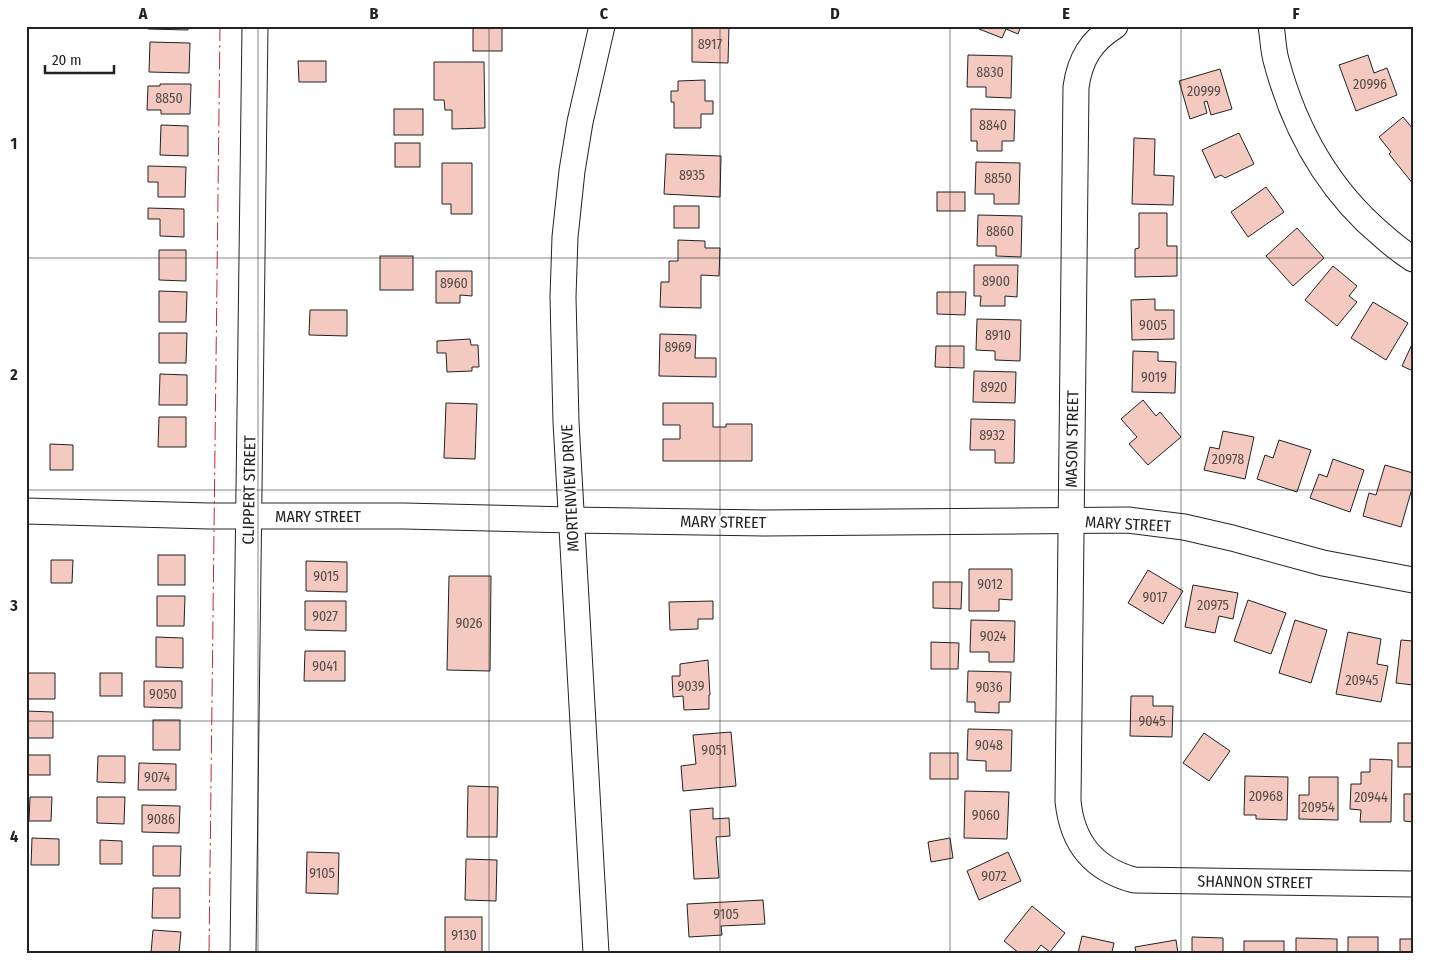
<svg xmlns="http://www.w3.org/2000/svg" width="1439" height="979" font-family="'Fira Sans Condensed',sans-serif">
  <rect width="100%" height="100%" fill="#fff"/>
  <g fill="#f3c9c0" stroke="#222">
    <path d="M148 26H188V30L148 29Z"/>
    <rect x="473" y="26" width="29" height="25"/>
    <path d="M692 26H729L728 63 692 62Z"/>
    <path d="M980 26H1021L1018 34 1006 29 1002 38 979 29Z"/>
    <path d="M150 42 190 43 189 73 149 72Z"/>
    <path d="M968 55 1012 56 1011 98 986 97V87H967Z"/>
    <path d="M1368 55 1374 73 1387 68 1397 95 1356 111 1339 65Z"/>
    <path d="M298 61H326V82H299Z"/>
    <path d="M434 62H484L485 128 452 129V110H445L444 100H434Z"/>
    <path d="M1220 69 1232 109 1211 115 1207 101 1204 102 1207 113 1190 119 1179 81Z"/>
    <path d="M705 80V101H713V114H701V128H674V102H671V91H678V81Z"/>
    <path d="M160 84H191L190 114H161V110H147L148 86H160Z"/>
    <rect x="394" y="109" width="29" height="26"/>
    <path d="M971 109 1015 110 1014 141H1002V151H977V141H971Z"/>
    <path d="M1403 117 1413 129V184L1389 154 1391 152 1379 137Z"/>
    <path d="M161 125 188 126V156L160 155Z"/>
    <path d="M1239 133 1254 164 1225 178 1221 175 1215 178 1202 150Z"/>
    <path d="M1134 138 1155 139 1154 175 1174 176 1173 205 1132 204Z"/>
    <rect x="395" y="143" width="25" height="24"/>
    <path d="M666 154 721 156 720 197 664 194Z"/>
    <path d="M976 162 1020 163 1019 204H994V194H975Z"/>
    <path d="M442 163H472V214H451V204H442Z"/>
    <path d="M148 166 186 167 185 197H158V182H148Z"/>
    <path d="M1266 187 1284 212 1248 237 1231 212Z"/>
    <rect x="937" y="192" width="28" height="19"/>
    <rect x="674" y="206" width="25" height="22"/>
    <path d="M148 208 184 209V237L160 236V219H148Z"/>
    <path d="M1139 213H1167V246H1177V276L1135 277V249L1139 248Z"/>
    <path d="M978 215 1022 216 1021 257 996 256V246H977Z"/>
    <path d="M1297 228 1324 258 1293 286 1266 256Z"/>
    <path d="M678 240 705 241V248H720L719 276 701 275V308L660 307 661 282H669V261H678Z"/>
    <path d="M159 250H186V281L159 280Z"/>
    <rect x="380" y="256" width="33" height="34"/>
    <path d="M974 265H1018L1017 297 1005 296V306H980L981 296H974Z"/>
    <path d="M1333 266 1357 286 1349 296 1357 302 1337 326 1305 300Z"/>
    <path d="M436 271H472V296L460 295V303H436Z"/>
    <path d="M159 291 187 292 186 322H159Z"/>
    <path d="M937 292H966L965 315 937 314Z"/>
    <path d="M1155 299V310H1174V339L1132 340 1131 300Z"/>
    <path d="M1373 302 1408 323 1386 360 1351 338Z"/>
    <path d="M310 310H347V336L309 335Z"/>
    <path d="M977 319 1021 320 1020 361 995 360V351L976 350Z"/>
    <path d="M159 333H187L186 363H159Z"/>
    <path d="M660 334 696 335 695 358H716V377L659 376Z"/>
    <path d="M470 339 471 345H478L479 367H472V371L447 372 446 353H437V341Z"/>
    <path d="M1413 342V371L1402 366Z"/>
    <path d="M936 346H964V368L935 367Z"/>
    <path d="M1133 351 1158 352V361L1176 362 1175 393 1132 392Z"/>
    <path d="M974 371 1016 372 1015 403 973 402Z"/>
    <path d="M160 374 187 375V405H159Z"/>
    <path d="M1143 400 1156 416 1160 412 1181 437 1148 465 1129 444 1137 437 1121 419Z"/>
    <path d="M446 403 477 404 475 459 444 458Z"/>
    <path d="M663 403H713V427H726V424H752V461H663V439H680V425H663Z"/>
    <path d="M159 417H186V447H158Z"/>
    <path d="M971 419 1015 420 1014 463H995V450H970Z"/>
    <path d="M1223 431 1254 437 1245 479 1204 470 1210 447 1219 449Z"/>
    <path d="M1279 440 1311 450 1297 492 1257 479 1265 455 1273 458Z"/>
    <path d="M50 444 73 445V470H50Z"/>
    <path d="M1333 459 1364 470 1350 512 1310 498 1319 474 1327 477Z"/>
    <path d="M1385 465 1413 473V485L1401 527 1363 516 1369 493 1376 495Z"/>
    <rect x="158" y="555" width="27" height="30"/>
    <path d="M51 560H73L72 583H51Z"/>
    <path d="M306 561 347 562V592L306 591Z"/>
    <path d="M969 569H1012V600L999 599V611H969Z"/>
    <path d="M1148 570 1183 591 1163 624 1128 603Z"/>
    <path d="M449 576H491L490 671 447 670Z"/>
    <path d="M933 582H962L961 609 933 608Z"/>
    <path d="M1193 585 1238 593 1233 619 1219 616 1215 633 1185 627Z"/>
    <path d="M157 596H185L184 626H157Z"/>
    <path d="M1248 600 1286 613 1271 654 1234 641Z"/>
    <path d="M305 601H346V631L305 630Z"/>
    <path d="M713 601V619H698V629L670 630 669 602Z"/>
    <path d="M971 620 1015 621 1014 662H989V652H970Z"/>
    <path d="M1295 620 1327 630 1311 683 1279 673Z"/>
    <path d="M1348 632 1381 639 1377 664 1388 666 1381 702 1336 694Z"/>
    <path d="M156 637 183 638V668L156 667Z"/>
    <path d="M1401 640 1413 641V685L1396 683Z"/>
    <path d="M931 642 959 643 958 669H931Z"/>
    <path d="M305 651H345V681H304Z"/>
    <path d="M708 660 710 695H709V709L684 710 683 696 673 697 672 676H680V664Z"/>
    <path d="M968 671 1011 672 1010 702H999V713L975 712V702H967Z"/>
    <path d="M28 673H55V699H27Z"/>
    <rect x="100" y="673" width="22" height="23"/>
    <path d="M144 681H182V708L144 707Z"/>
    <path d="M1131 696H1153V706H1173L1172 737 1130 736Z"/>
    <path d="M26 711 53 712V738H26Z"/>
    <rect x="153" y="720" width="27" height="30"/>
    <path d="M968 729 1012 730 1011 771H986V761L967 760Z"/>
    <path d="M731 732 736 786 683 791 681 766 696 764 693 735Z"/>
    <path d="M1204 733 1230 751 1209 781 1183 763Z"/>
    <rect x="1398" y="743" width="15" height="24"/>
    <rect x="930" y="753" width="28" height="26"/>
    <rect x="28" y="755" width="22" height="20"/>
    <path d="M98 756H125V783L97 782Z"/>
    <path d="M1370 759 1392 760 1391 822H1360L1361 810 1350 809 1351 784H1361V772H1370Z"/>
    <path d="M139 763 176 764V790H138Z"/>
    <path d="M1245 776 1288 777 1287 820 1256 819V815H1244Z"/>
    <path d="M1309 777H1338V820L1299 819V795H1309Z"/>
    <path d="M468 786 498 787 497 837H467Z"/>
    <path d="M965 791 1009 792 1007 839 964 838Z"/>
    <path d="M1404 794H1413V822L1404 821Z"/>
    <path d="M30 797H52L51 821H29Z"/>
    <path d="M97 797H125L124 824 97 823Z"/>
    <path d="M142 805 180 806 179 833 142 832Z"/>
    <path d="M713 808V819L729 818 730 836 716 837 719 878 694 879 690 810Z"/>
    <path d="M32 838 59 839V865H31Z"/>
    <path d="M950 838 953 858 931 862 928 842Z"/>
    <path d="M100 840 122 841V864H100Z"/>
    <path d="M153 846H181L180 876H153Z"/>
    <path d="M307 852 339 853 338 894 306 893Z"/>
    <path d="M1008 852 1021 881 979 900 967 871Z"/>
    <path d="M466 859 497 860 496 901 465 900Z"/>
    <path d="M153 888H180V918H152Z"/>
    <path d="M763 900 765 924 721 926 722 935 689 937 687 904Z"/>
    <path d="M1032 906 1065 933 1050 952 1041 945 1035 953H1019L1004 941Z"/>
    <rect x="445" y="917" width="37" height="36"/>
    <path d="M153 930 181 932 179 953H151Z"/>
    <path d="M1082 936 1114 943 1112 952 1115 953H1078Z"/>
    <path d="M1192 937 1223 938V953H1192Z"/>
    <rect x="1348" y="937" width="30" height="16"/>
    <path d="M1296 938 1337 939V953H1296Z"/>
    <rect x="1400" y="939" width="13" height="14"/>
    <path d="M1176 940 1178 953H1136L1135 947Z"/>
    <rect x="1244" y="941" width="40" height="12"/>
  </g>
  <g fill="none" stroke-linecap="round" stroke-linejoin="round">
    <defs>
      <g id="minor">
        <path d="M1115 26C1091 41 1080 59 1076 87L1068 801C1072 842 1093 869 1134 880L1413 884"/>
        <path d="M1271 26C1273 37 1273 49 1276 60 1294 128 1328 190 1383 236 1392 244 1402 252 1413 259"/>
        <path d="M26 511 209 516H404L571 520 764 523 1128 520 1184 527 1232 538 1323 563 1413 580"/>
        <path d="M243 953 255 26"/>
        <path d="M596 953 566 422 563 297 565 237 572 171 580 122 602 26"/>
      </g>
    </defs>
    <use href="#minor" stroke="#222" stroke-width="27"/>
    <use href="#minor" stroke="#fff" stroke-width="25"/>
    <path stroke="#c62828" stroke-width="1" stroke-dasharray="18 4 2.5 4" stroke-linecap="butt" d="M209 953 220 26"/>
  </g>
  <path fill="none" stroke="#222" stroke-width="1" stroke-opacity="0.55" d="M258 26V953M489 26V953M720 26V953M950 26V953M1181 26V953M26 258H1413M26 490H1413M26 721H1413"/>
  <g text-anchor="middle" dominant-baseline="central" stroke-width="4" stroke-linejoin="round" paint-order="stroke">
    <g font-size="14" fill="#564c4a">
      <text x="710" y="44">8917</text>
      <text x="990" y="72">8830</text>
      <text x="1370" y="84">20996</text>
      <text x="1204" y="91">20999</text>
      <text x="169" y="98">8850</text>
      <text x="993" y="125">8840</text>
      <text x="692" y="175">8935</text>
      <text x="998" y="178">8850</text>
      <text x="1000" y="231">8860</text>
      <text x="996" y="281">8900</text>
      <text x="454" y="283">8960</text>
      <text x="1153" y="325">9005</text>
      <text x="998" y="335">8910</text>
      <text x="678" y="347">8969</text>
      <text x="1154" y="377">9019</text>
      <text x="994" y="387">8920</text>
      <text x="992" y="435">8932</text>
      <text x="1228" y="459">20978</text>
      <text x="326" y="576">9015</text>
      <text x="990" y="584">9012</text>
      <text x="1155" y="597">9017</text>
      <text x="1213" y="605">20975</text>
      <text x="325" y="616">9027</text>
      <text x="469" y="623">9026</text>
      <text x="993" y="636">9024</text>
      <text x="325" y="666">9041</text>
      <text x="1362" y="680">20945</text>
      <text x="691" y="686">9039</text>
      <text x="989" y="687">9036</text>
      <text x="163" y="694">9050</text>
      <text x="1152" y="721">9045</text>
      <text x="989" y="745">9048</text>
      <text x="714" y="750">9051</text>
      <text x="157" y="777">9074</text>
      <text x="1266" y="796">20968</text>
      <text x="1371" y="797">20944</text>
      <text x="1318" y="807">20954</text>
      <text x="986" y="815">9060</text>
      <text x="161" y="819">9086</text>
      <text x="322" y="873">9105</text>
      <text x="994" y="876">9072</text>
      <text x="726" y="914">9105</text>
      <text x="464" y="935">9130</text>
    </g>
    <g font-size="16" fill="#222" stroke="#fff">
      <text transform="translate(1072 439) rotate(-89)">MASON STREET</text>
      <text transform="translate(570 488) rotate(-93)">MORTENVIEW DRIVE</text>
      <text transform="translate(249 490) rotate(-89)">CLIPPERT STREET</text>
      <text x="318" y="516">MARY STREET</text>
      <text transform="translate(723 522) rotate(1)">MARY STREET</text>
      <text transform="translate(1128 524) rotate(3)">MARY STREET</text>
      <text transform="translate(1255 882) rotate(1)">SHANNON STREET</text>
    </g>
  </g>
  <rect width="1439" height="979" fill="none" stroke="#ffffff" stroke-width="55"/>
  <path d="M45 65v8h69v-8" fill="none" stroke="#222222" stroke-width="2.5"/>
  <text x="52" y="65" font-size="15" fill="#222222" stroke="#ffffff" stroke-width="4" paint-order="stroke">20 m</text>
  <rect x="28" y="28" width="1384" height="924" fill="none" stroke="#222" stroke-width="2"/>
  <g font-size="16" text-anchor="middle" font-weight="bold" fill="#222">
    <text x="143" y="19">A</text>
    <text x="374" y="19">B</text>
    <text x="604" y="19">C</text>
    <text x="835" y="19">D</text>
    <text x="1066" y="19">E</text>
    <text x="1296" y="19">F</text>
    <text x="14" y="149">1</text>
    <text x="14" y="380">2</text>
    <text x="14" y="611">3</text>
    <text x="14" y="842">4</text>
  </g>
</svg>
